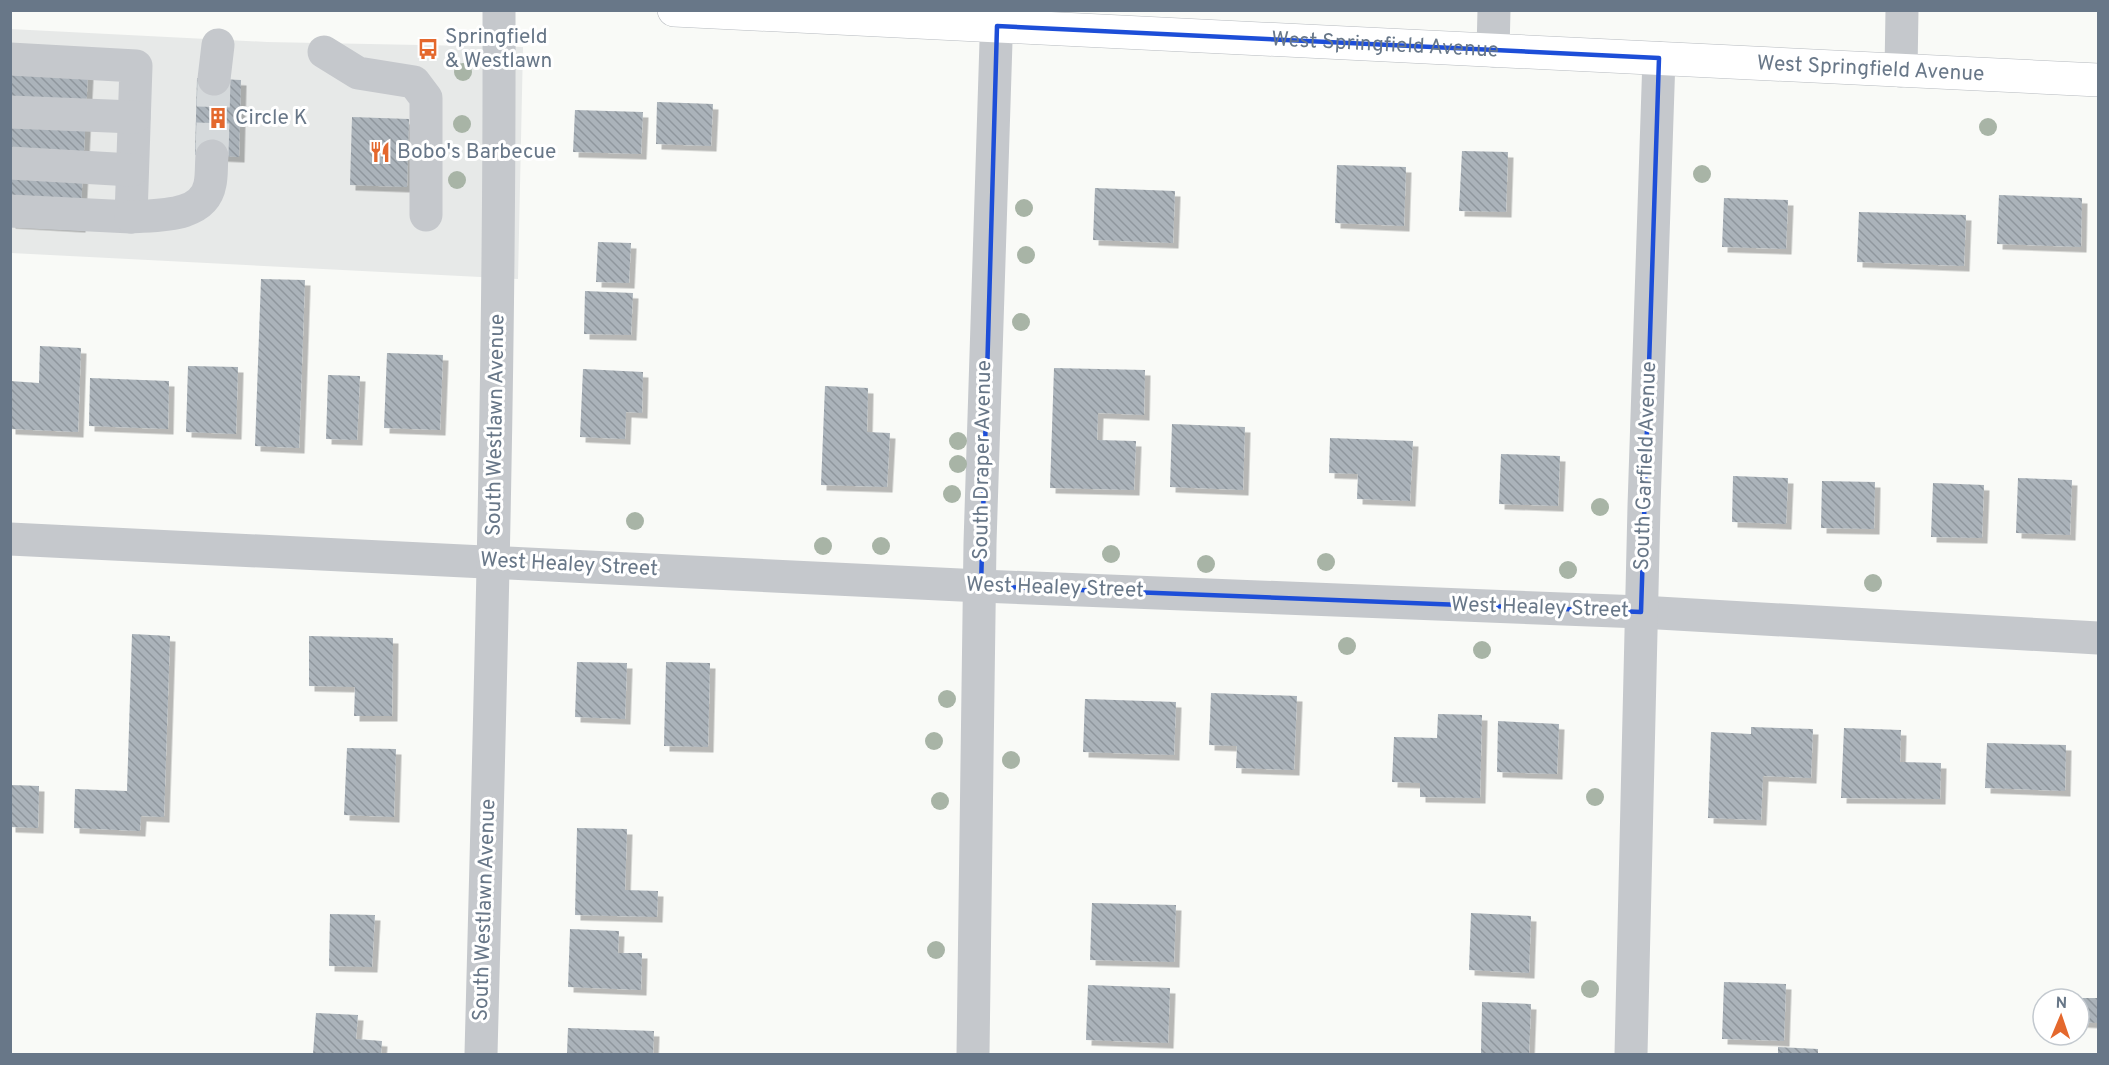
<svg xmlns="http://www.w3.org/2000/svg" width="2109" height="1065" font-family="Overpass,sans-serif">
  <defs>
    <pattern id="building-back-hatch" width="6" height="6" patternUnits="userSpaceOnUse" patternTransform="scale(1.5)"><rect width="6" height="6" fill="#abb3ba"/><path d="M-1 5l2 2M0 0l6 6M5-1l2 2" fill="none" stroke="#8f969d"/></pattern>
    <filter id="shadow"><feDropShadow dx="5.5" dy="5.5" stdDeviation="0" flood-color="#0004"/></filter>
  </defs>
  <rect width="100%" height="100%" fill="#f9faf7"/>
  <path fill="#e7e9e8" d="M10 29 267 42 523 47 518 279 11 253Z"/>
  <g fill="url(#building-back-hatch)" filter="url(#shadow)">
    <path d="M10 69 88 73 80 227 10 223Z"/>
    <path d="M197 78 241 80 239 157 195 155Z"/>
    <path d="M657 102 713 104 711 146 656 144Z"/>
    <path d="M575 110 643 112 641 154 573 152Z"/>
    <path d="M352 117 409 119 407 187 350 185Z"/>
    <path d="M1462 151 1508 152 1506 212 1459 211Z"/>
    <path d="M1337 165 1406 167 1404 226 1335 223Z"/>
    <path d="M1095 188 1175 191 1173 243 1093 240Z"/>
    <path d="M1999 195 2082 198 2081 247 1997 244Z"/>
    <path d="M1724 198 1788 200 1786 249 1722 247Z"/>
    <path d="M1859 212 1966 215 1964 266 1857 262Z"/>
    <path d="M598 242 631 243 629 283 596 282Z"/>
    <path d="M261 279 305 280 299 448 255 446Z"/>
    <path d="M585 291 633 293 631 335 584 334Z"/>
    <path d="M40 346 81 348 78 432 10 429V381L39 383Z"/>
    <path d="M387 353 443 355 440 430 384 428Z"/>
    <path d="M188 366 238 367 236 434 186 432Z"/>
    <path d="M1054 368 1145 370 1144 415 1098 413 1097 440 1136 441 1134 490 1050 488Z"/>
    <path d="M583 369 643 372 642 413 626 412 625 439 580 437Z"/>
    <path d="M328 375 360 376 357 440 326 439Z"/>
    <path d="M90 378 169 381 168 429 89 426Z"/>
    <path d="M825 386 868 388 867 432 890 433 887 487 821 485Z"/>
    <path d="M1172 424 1245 427 1243 490 1170 487Z"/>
    <path d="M1330 438 1413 441 1410 501 1357 499 1358 474 1329 473Z"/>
    <path d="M1501 454 1560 456 1558 506 1499 504Z"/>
    <path d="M1733 476 1788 478 1786 524 1732 522Z"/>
    <path d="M2018 478 2072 480 2070 535 2016 533Z"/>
    <path d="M1822 481 1875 482 1874 529 1821 528Z"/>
    <path d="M1933 483 1984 485 1982 538 1931 537Z"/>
    <path d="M132 634 170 636 164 817 141 816 140 831 74 828 75 789 127 791Z"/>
    <path d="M309 636 393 638 392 716H354L355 687 309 686Z"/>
    <path d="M577 662 627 663 625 719 575 717Z"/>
    <path d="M666 662 710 663 708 747 664 746Z"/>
    <path d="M1211 693 1297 696 1294 770 1236 768 1237 746 1209 745Z"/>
    <path d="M1085 699 1176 702 1174 755 1083 752Z"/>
    <path d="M1438 714 1482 715 1480 798 1420 797V783L1392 782 1394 737 1437 738Z"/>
    <path d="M1498 721 1559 724 1557 774 1497 772Z"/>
    <path d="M1751 727 1813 729 1811 778 1763 776 1761 820 1708 818 1711 732 1751 734Z"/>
    <path d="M1844 728 1901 730 1900 762 1941 763 1940 799 1841 798Z"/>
    <path d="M1987 743 2066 745 2065 791 1985 788Z"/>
    <path d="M347 748 396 749 394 817 344 815Z"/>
    <path d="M10 785 39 786 38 828 10 827Z"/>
    <path d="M577 828 627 829 625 890 658 891 657 917 575 915Z"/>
    <path d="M1092 903 1176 905 1174 962 1090 960Z"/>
    <path d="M1471 913 1531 916 1529 973 1469 970Z"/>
    <path d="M330 914 375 915 372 967 329 966Z"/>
    <path d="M570 929 619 931 618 953H642L641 990 568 987Z"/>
    <path d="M1724 982 1786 984 1784 1041 1722 1039Z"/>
    <path d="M1088 985 1170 988 1168 1043 1086 1040Z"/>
    <path d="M2079 998H2098V1023L2079 1022Z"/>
    <path d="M1482 1002 1531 1004 1529 1054H1481Z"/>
    <path d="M316 1013 358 1015 356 1039 382 1041 381 1054H313Z"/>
    <path d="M568 1028 654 1031 653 1054H567Z"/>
    <path d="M1778 1047 1818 1049V1054H1778Z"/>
  </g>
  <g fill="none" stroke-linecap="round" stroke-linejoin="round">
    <path stroke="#d5d9db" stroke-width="33" stroke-dasharray="33 16" stroke-linecap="butt" d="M212 156 214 79"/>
    <defs>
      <g id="major">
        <path id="s1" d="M674 10 2098 80"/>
      </g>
    </defs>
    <use href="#major" stroke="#b6babf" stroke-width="34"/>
    <g stroke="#c5c8cc" stroke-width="33">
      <path d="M1493 51 1494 10"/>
      <path d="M324 52 358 73 414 82 426 98V215"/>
      <path d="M10 59 136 66 131 217 10 211"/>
      <path d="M1901 71 1902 10"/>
      <path d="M214 79 218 45"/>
      <path d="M10 112 134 117"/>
      <path d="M10 163 132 170"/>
      <path d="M131 217C157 215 204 218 210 184 212 175 211 165 212 156"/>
      <path d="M10 539 981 586 1641 612 2098 638"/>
      <path d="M481 1054C490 706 500 359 499 10"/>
      <path d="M973 1054 980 543 997 10"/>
      <path d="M1631 1054 1644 506 1659 58"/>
    </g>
    <use href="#major" stroke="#fff" stroke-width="33"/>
  </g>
  <g fill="#a8b4a6">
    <circle cx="463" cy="72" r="9"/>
    <circle cx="462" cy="124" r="9"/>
    <circle cx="1988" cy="127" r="9"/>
    <circle cx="1702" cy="174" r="9"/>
    <circle cx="457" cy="180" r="9"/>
    <circle cx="1024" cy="208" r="9"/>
    <circle cx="1026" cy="255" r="9"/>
    <circle cx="1021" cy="322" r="9"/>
    <circle cx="958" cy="441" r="9"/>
    <circle cx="958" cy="464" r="9"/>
    <circle cx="952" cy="494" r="9"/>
    <circle cx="1600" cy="507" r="9"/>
    <circle cx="635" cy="521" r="9"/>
    <circle cx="823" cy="546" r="9"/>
    <circle cx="881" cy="546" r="9"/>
    <circle cx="1111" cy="554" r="9"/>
    <circle cx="1326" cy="562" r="9"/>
    <circle cx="1206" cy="564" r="9"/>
    <circle cx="1568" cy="570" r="9"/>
    <circle cx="1873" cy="583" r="9"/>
    <circle cx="1347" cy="646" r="9"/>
    <circle cx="1482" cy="650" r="9"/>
    <circle cx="947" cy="699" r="9"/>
    <circle cx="934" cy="741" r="9"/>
    <circle cx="1011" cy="760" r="9"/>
    <circle cx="1595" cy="797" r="9"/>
    <circle cx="940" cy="801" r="9"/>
    <circle cx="936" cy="950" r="9"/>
    <circle cx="1590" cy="989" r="9"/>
  </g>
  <path fill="none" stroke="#1d4ed8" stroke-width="4.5" stroke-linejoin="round" d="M997 26 1659 58 1641 612 981 586Z"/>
  <defs>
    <symbol id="bus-bare" viewBox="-9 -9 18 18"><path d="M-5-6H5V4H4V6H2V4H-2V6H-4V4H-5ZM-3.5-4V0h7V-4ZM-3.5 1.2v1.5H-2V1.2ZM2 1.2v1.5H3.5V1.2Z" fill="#e4682d" stroke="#fff" stroke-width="2.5" paint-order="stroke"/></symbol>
    <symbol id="building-bare" viewBox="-9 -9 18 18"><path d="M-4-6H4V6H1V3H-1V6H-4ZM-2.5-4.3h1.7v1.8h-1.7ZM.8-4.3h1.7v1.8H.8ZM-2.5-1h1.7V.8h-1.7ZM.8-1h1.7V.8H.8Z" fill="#e4682d" stroke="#fff" stroke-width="2.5" paint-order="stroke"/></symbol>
    <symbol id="restaurant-bare" viewBox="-9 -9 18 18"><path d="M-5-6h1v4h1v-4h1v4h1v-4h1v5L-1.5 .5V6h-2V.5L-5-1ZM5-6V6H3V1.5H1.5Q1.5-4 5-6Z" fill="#e4682d" stroke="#fff" stroke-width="2.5" paint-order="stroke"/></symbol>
  </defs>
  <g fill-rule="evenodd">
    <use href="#bus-bare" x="413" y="34" width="30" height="30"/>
    <use href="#building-bare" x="203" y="103" width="30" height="30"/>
    <use href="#restaurant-bare" x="365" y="137" width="30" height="30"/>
  </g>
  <g text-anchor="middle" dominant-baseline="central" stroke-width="6" stroke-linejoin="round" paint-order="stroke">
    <g font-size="21" fill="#687788" stroke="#fff" text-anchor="start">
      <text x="445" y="37">Springfield<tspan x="445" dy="24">&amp; Westlawn</tspan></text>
      <text x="235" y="118">Circle K</text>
      <text x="397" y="152">Bobo's Barbecue</text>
    </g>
    <g font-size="21" fill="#687788" stroke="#fff">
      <text stroke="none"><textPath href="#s1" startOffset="712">West Springfield Avenue</textPath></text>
      <text stroke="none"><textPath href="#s1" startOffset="1198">West Springfield Avenue</textPath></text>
      <text transform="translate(496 425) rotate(-89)">South Westlawn Avenue</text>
      <text transform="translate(983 460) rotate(-89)">South Draper Avenue</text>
      <text transform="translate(1646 466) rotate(-88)">South Garfield Avenue</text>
      <text transform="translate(569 565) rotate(3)">West Healey Street</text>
      <text transform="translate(1055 588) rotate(2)">West Healey Street</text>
      <text transform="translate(1540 608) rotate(2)">West Healey Street</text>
      <text transform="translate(485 910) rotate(-88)">South Westlawn Avenue</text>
    </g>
  </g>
  <rect width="2109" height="1065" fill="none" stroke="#687788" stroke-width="24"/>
  <g transform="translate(2061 1017) rotate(2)"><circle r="28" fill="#ffffff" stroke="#c3c9cf" stroke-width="1.5"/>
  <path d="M0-4.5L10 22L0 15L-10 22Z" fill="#e4682d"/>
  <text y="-9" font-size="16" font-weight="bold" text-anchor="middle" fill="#687788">N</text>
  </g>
</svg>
